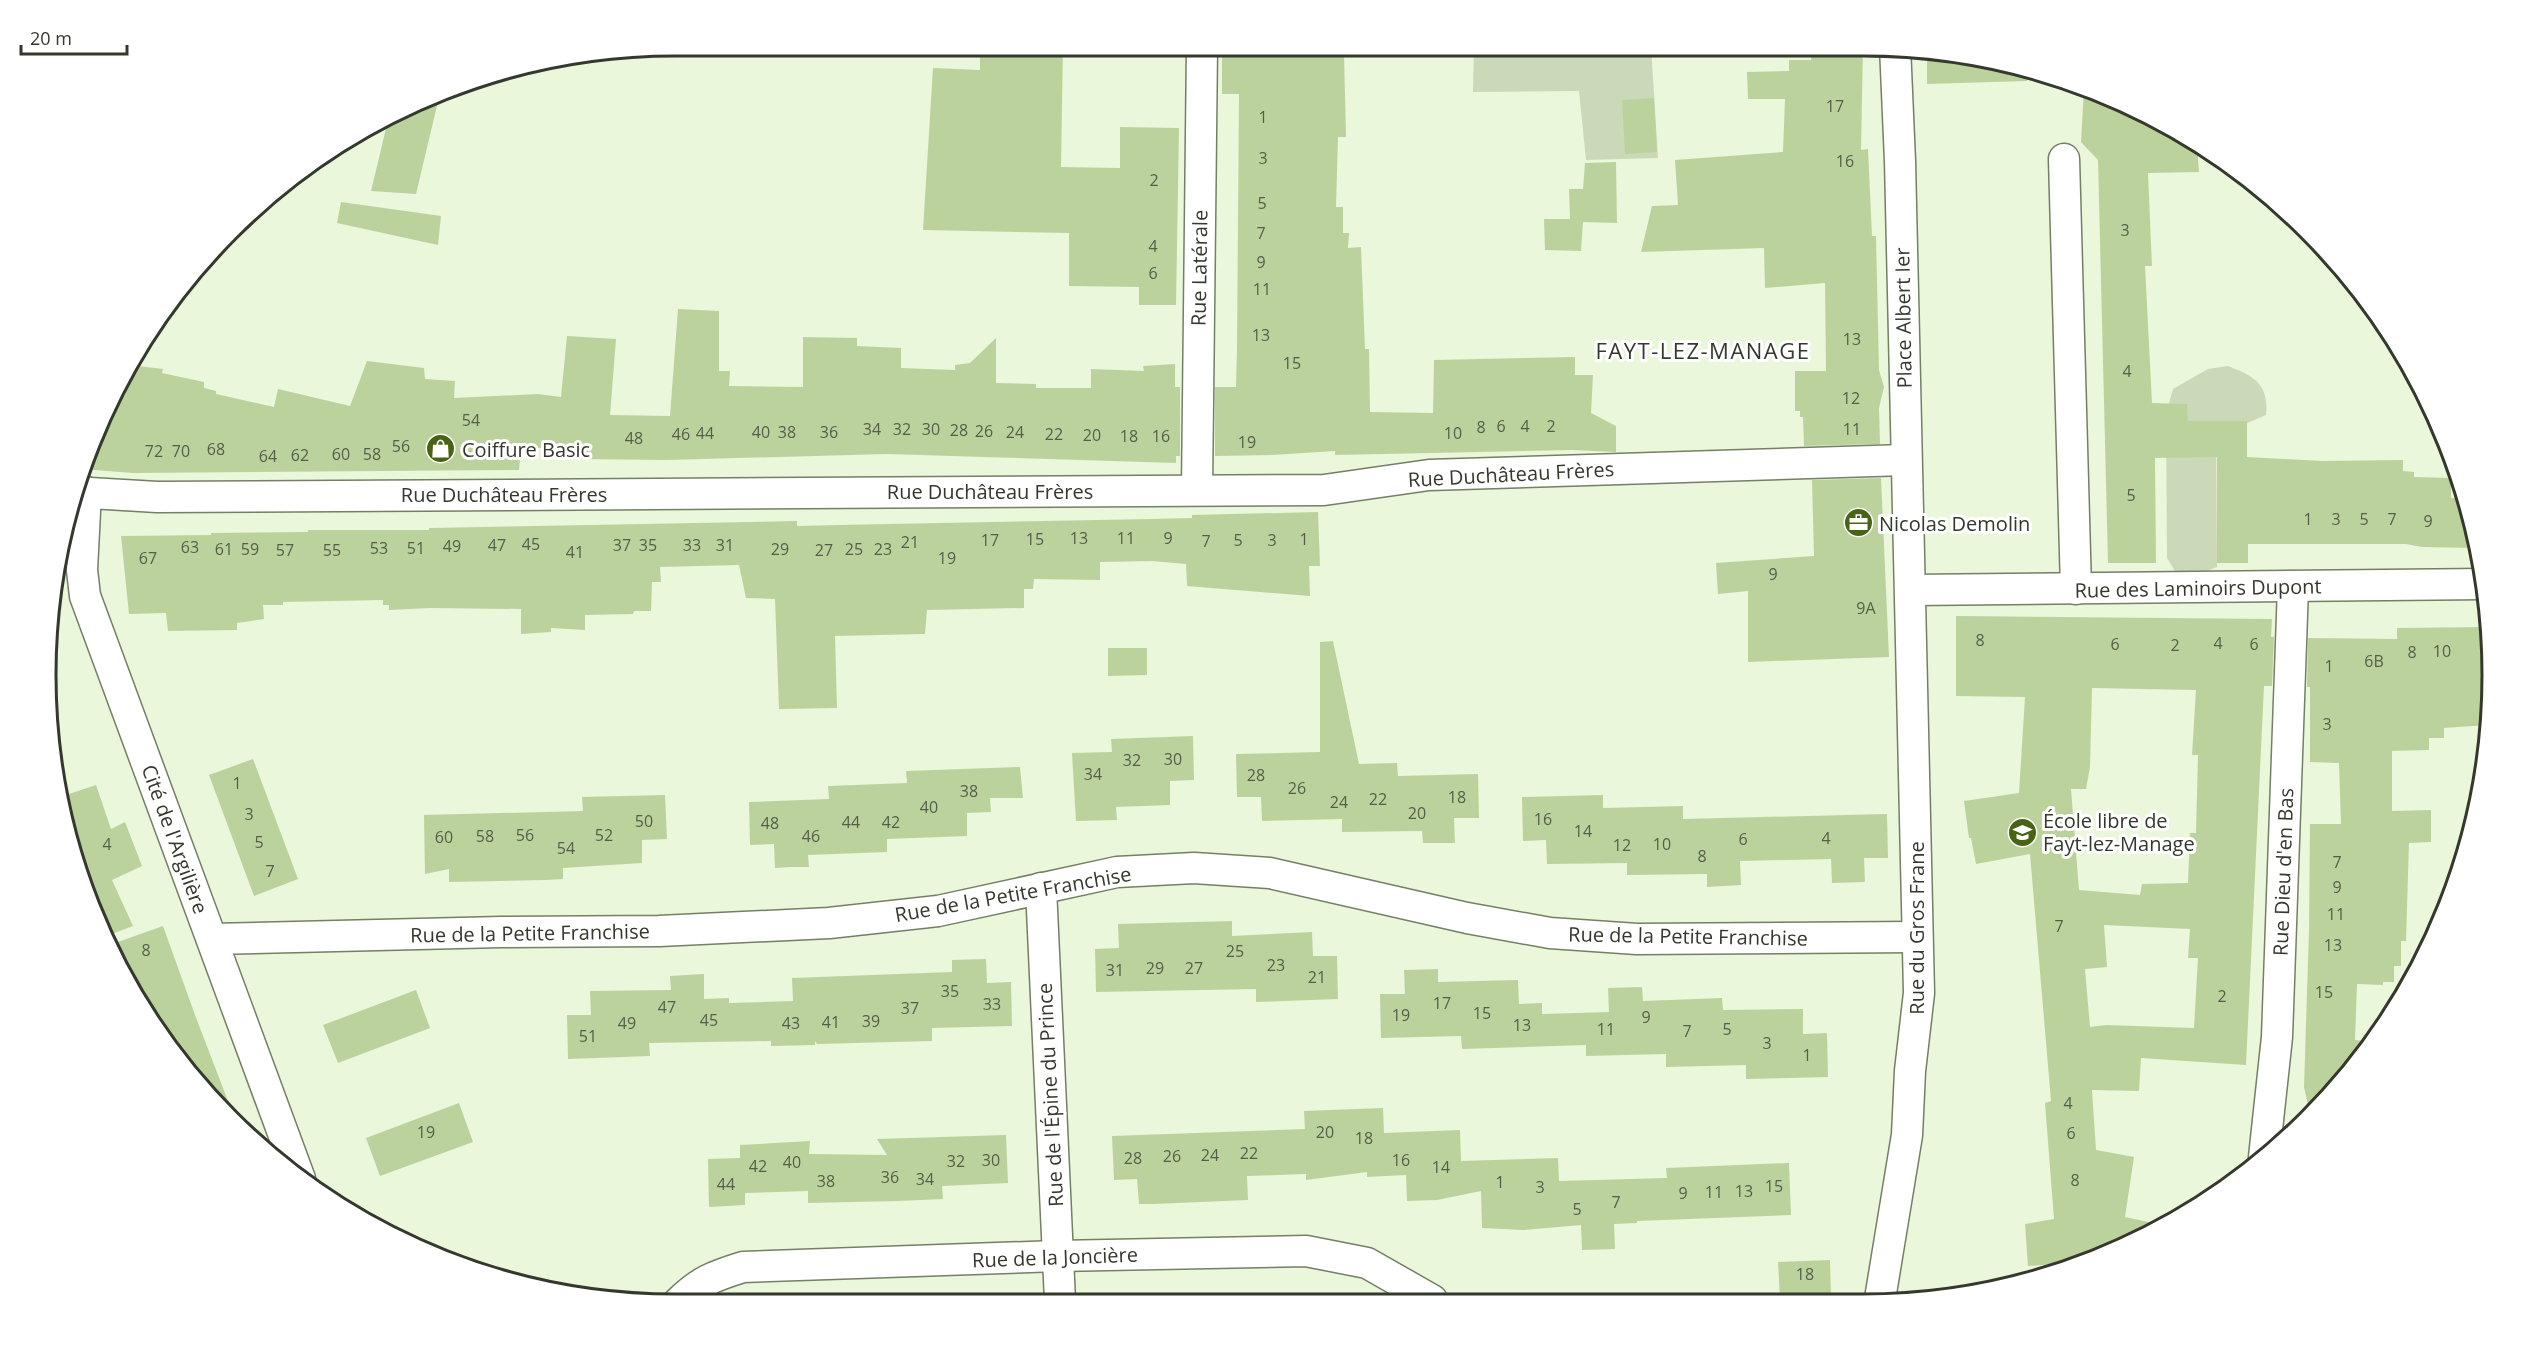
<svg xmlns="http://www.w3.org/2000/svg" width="2537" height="1349" font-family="'Open Sans',sans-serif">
  <rect width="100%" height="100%" fill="#eaf7da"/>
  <g fill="#cbd9b8">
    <path d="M1474 46H1651L1658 158 1586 160 1579 91 1473 92Z"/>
    <path d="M2228 366C2254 376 2269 384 2266 415L2245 424 2216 425 2217 567 2200 574 2175 571 2167 558 2166 414 2173 389 2208 369Z"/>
  </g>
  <g fill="#bcd29d" fill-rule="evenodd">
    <path d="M980 45H1063L1061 167 1120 168V127L1179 128 1176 305H1139V287L1069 286V233L923 230 933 68 980 70Z"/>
    <path d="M1222 46H1319V55L1344 54 1346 137H1338L1336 207H1343V233H1349L1348 248 1361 247 1365 349H1369L1370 412 1433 413 1434 360 1575 357V375H1593L1591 413 1616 426V452L1572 450 1335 455V451L1272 455 1215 456V387H1236L1237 349 1239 94H1222Z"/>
    <path d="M1811 46H1863L1861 150 1868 149 1872 236H1876L1879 370 1884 387 1879 408 1880 444 1804 446 1803 417H1800V411H1795V371H1826L1825 283 1765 288 1764 248 1641 252 1652 206 1678 205 1675 160 1783 152 1785 99H1748L1747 72 1789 71V60H1811Z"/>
    <path d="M1927 50 2026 67H2028L2027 81 1927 84Z"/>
    <path d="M2084 88 2141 110 2197 146 2199 172 2148 173 2152 266H2145L2152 403 2187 404 2188 421H2247V457L2322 461 2403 460V471L2414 472V477L2451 478V498H2465L2476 548 2422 547 2406 544H2248V563H2217V457L2155 458 2156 563H2108L2098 160 2081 142Z"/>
    <path d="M440 93 416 194 371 191 389 116Z"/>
    <path d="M1654 98 1657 152 1625 154 1622 100Z"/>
    <path d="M1616 162 1617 223 1583 222 1581 251 1545 250 1544 219H1570L1569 189H1583L1585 163Z"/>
    <path d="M341 202 441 216 438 245 337 223Z"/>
    <path d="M678 309 719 311V371H730L729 386 803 387V337L857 338V346L901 348V368L955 370V365L970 363 996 338V383L1036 384V388H1091V369L1144 371 1143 366 1175 364V387H1180V456H1176V463L886 454 667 460 578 459 579 452 521 446 519 470 133 473 81 469 93 433 129 365 163 369 162 373 204 382V388L216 391V394L274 407 278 389 350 406 367 361 424 368 425 379 455 381 454 398 538 394 561 397 567 336 616 339 610 415 670 416Z"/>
    <path d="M1881 478 1889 657 1748 662V591L1718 594 1716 563 1814 556 1812 480Z"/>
    <path d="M1318 512 1320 566H1309L1310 596 1187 586 1186 564 1152 561 1100 562V580L1034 579 1033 589H1024V608L927 610 925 634 835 636 837 708 779 709 775 599 746 598 739 565 660 567 661 582H652L651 611H634L633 614 585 615V630L551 628V632L521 634V609L430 608 389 610V605H383V600L283 602V605H263L264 619 237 623V630L168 631 166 613 129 614 121 536 211 535V533L308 532V530H429V528L797 521V526L838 525 1151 519 1192 518V515Z"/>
    <path d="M1956 616 2272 619 2271 637H2274L2272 686H2264L2246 1065 2141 1058 2139 1091 2092 1090 2096 1150 2134 1157 2125 1217 2158 1224 2103 1256 2081 1262 2028 1266 2025 1224 2054 1219 2045 1103 2051 1101 2030 854 1976 864 1971 838H1969L1964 801 2019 793 2025 697 1956 696ZM2092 688 2196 690 2192 755H2198L2196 833H2190L2188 883 2142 884 2140 895 2079 890 2071 789H2086L2090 767ZM2104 925 2190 929 2188 958H2198L2194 1028 2106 1025 2090 1027 2085 969 2107 967Z"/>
    <path d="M2488 627 2490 710 2487 725 2444 728V738H2429V750L2392 751V811L2431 810V842L2409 843 2406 941H2401V966H2394V982H2383V985L2357 984 2355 1040 2368 1041 2336 1089 2310 1114 2304 1087 2309 930 2310 824H2341L2339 763 2310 762V687H2307L2308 638 2397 639V628Z"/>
    <path d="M1333 641 1359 764 1397 763 1398 776 1478 774 1479 818H1454L1455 843H1423L1422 831 1342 832V819L1262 821 1261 797H1237L1236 754 1320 752V642Z"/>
    <path d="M1108 648H1147V675L1108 676Z"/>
    <path d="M1193 736 1194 780 1170 781V805L1116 807 1117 820 1076 821 1072 753 1112 752 1111 739Z"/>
    <path d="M253 759 298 879 254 896 209 775Z"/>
    <path d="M1020 767 1023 798H990L991 812 967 813V836L887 839V852L808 855 809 867H791L775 868 774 844 750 845 749 802 829 799 828 786 907 783 906 771Z"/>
    <path d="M96 785 111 829 125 822 142 866 112 880 133 926 104 937 93 916 66 837 60 797Z"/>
    <path d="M665 795 667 839 642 840V863L563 868V879L546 880 449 882V869L425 874 424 815 583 811 582 797Z"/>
    <path d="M1603 795V808L1683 806V819L1887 814 1888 858H1864L1865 882 1832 883 1831 859 1740 861 1741 885 1707 887V874L1627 875V863L1547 864 1546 840 1523 841 1522 797Z"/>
    <path d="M1232 921V936L1312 932 1313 956H1337L1338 999 1256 1002V989L1096 992 1095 949 1119 948 1118 924Z"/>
    <path d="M163 926 195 1015 236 1122 201 1090 151 1024 142 1008 118 942Z"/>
    <path d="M986 959 987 983 1011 982 1012 1026 932 1028V1041L817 1044 815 1041V1045L771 1046V1041L649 1043 650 1056 568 1059 567 1015H591L590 991 671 990 670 976 704 974V999L729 998V1003L793 1001 792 978 952 972V960Z"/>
    <path d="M1438 969V982L1518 980 1519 1004 1542 1003V1014L1609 1012 1608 988 1642 987 1643 1001 1722 998 1723 1010 1803 1009V1034L1827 1033 1828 1077 1746 1079V1065L1666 1067V1054L1586 1056V1045L1462 1049 1461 1036 1381 1038 1380 994H1405L1404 970Z"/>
    <path d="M416 990 430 1028 338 1063 323 1025Z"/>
    <path d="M459 1103 473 1142 380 1176 366 1138Z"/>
    <path d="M1383 1108 1384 1133 1460 1130 1461 1161 1558 1158 1559 1181 1667 1178 1666 1168 1789 1163 1791 1215 1637 1221V1223L1614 1224 1615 1249 1582 1250 1581 1225 1523 1230 1482 1228 1481 1191 1437 1200 1407 1201 1406 1175 1367 1177V1172L1306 1180V1174L1247 1176 1248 1200 1154 1204H1139L1137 1179 1114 1180 1112 1136 1305 1129 1304 1111Z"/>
    <path d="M1006 1135 1008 1183 942 1186 943 1199 898 1201 808 1203V1191L745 1193V1205L709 1207 708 1159 740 1158V1145L810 1141 809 1154 887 1155 877 1139Z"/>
    <path d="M1830 1260 1831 1299H1780L1778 1262Z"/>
  </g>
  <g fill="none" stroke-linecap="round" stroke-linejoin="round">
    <defs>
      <g id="street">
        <path d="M2064 159 2076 589"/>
        <path d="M1197 490 1202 46"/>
        <path d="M73 492 157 497 1324 490 1429 475 1905 460"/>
        <path d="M86 492 82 570 85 596 300 1179"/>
        <path d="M1911 590 2485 584"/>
        <path d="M1041 888 1060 1301"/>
        <path d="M212 939 501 932 659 931 829 923 938 911 1117 872 1194 868 1270 873 1467 918 1550 933 1637 939 1916 937"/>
        <path d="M2264 1157 2277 1037 2293 587"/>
        <path d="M1880 1299 1907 1135 1910 1071 1919 993 1900 161 1895 46"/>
        <path d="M678 1303C700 1281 714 1276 743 1267L1057 1256 1306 1251 1367 1263 1432 1300"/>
      </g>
    </defs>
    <use href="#street" stroke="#747f65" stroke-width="33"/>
    <use href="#street" stroke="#fff" stroke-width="30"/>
  </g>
  <defs>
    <symbol id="shop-disc" viewBox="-11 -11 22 22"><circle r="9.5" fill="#486313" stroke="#fff"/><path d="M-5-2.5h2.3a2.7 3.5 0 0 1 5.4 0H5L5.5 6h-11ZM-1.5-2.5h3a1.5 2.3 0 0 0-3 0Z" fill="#fff"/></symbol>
    <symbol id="office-disc" viewBox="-11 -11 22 22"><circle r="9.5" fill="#486313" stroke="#fff"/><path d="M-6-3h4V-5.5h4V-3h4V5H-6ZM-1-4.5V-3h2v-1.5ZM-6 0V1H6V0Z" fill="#fff"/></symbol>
    <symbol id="school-disc" viewBox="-11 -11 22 22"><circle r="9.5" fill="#486313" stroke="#fff"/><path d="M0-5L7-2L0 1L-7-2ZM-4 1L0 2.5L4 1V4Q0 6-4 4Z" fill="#fff"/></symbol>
  </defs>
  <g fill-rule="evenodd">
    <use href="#shop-disc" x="424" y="432" width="33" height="33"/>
    <use href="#office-disc" x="1842" y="506" width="33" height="33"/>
    <use href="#school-disc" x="2006" y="816" width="33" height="33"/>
  </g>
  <g text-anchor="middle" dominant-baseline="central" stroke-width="6" stroke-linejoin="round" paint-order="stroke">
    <g font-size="16" fill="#565e49">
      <text x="1835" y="106">17</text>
      <text x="1263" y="117">1</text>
      <text x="1263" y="158">3</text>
      <text x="1845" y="161">16</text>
      <text x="1154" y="180">2</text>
      <text x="1262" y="203">5</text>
      <text x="2125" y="230">3</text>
      <text x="1261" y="233">7</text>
      <text x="1153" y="246">4</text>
      <text x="1261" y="262">9</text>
      <text x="1153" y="273">6</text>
      <text x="1262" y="289">11</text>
      <text x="1261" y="335">13</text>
      <text x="1852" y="339">13</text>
      <text x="1292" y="363">15</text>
      <text x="2127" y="371">4</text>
      <text x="1851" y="398">12</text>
      <text x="471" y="420">54</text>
      <text x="1501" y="426">6</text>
      <text x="1525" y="426">4</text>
      <text x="1551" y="426">2</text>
      <text x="1481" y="427">8</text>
      <text x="872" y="429">34</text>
      <text x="902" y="429">32</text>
      <text x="931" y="429">30</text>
      <text x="1852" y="429">11</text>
      <text x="959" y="430">28</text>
      <text x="984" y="431">26</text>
      <text x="761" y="432">40</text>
      <text x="787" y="432">38</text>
      <text x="829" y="432">36</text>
      <text x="1015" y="432">24</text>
      <text x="705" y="433">44</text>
      <text x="1453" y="433">10</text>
      <text x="681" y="434">46</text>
      <text x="1054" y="434">22</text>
      <text x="1092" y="435">20</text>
      <text x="1129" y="436">18</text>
      <text x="1161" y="436">16</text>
      <text x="634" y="438">48</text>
      <text x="1247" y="442">19</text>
      <text x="401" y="446">56</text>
      <text x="216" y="449">68</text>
      <text x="154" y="451">72</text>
      <text x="181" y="451">70</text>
      <text x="341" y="454">60</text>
      <text x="372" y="454">58</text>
      <text x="300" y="455">62</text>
      <text x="268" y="456">64</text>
      <text x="2131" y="495">5</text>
      <text x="2308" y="519">1</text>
      <text x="2336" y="519">3</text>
      <text x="2364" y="519">5</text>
      <text x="2392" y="519">7</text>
      <text x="2428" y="521">9</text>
      <text x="1079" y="538">13</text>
      <text x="1126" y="538">11</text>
      <text x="1168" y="538">9</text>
      <text x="1035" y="539">15</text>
      <text x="1304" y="539">1</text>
      <text x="990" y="540">17</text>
      <text x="1238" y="540">5</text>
      <text x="1272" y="540">3</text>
      <text x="1206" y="541">7</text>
      <text x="910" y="542">21</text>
      <text x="531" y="544">45</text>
      <text x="497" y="545">47</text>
      <text x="622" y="545">37</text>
      <text x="648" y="545">35</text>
      <text x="692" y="545">33</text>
      <text x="725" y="545">31</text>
      <text x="452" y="546">49</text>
      <text x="190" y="547">63</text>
      <text x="379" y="548">53</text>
      <text x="416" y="548">51</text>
      <text x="224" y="549">61</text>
      <text x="250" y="549">59</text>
      <text x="780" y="549">29</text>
      <text x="854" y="549">25</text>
      <text x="883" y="549">23</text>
      <text x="285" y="550">57</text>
      <text x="332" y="550">55</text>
      <text x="824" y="550">27</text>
      <text x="575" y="552">41</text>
      <text x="148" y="558">67</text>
      <text x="947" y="558">19</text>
      <text x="1773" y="574">9</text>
      <text x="1866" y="608">9A</text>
      <text x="1980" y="640">8</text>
      <text x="2218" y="643">4</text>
      <text x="2115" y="644">6</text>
      <text x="2254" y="644">6</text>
      <text x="2175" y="645">2</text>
      <text x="2442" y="651">10</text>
      <text x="2412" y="652">8</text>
      <text x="2374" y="661">6B</text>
      <text x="2329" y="666">1</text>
      <text x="2327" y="724">3</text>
      <text x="1173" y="759">30</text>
      <text x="1132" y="760">32</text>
      <text x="1093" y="774">34</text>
      <text x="1256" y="775">28</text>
      <text x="237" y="783">1</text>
      <text x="1297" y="788">26</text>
      <text x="969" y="791">38</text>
      <text x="1457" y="797">18</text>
      <text x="1378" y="799">22</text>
      <text x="1339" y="802">24</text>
      <text x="929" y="807">40</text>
      <text x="1417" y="813">20</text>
      <text x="249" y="814">3</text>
      <text x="1543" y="819">16</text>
      <text x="644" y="821">50</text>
      <text x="851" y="822">44</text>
      <text x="891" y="822">42</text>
      <text x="770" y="823">48</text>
      <text x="1583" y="831">14</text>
      <text x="525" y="835">56</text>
      <text x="604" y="835">52</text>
      <text x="485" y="836">58</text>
      <text x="811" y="836">46</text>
      <text x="444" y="837">60</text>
      <text x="1826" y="838">4</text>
      <text x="1743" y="839">6</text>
      <text x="259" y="842">5</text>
      <text x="107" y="844">4</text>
      <text x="1662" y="844">10</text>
      <text x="1622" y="845">12</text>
      <text x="566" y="848">54</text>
      <text x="1702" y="856">8</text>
      <text x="2337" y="862">7</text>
      <text x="270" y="871">7</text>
      <text x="2337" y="887">9</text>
      <text x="2336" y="914">11</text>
      <text x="2059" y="926">7</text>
      <text x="2333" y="945">13</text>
      <text x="146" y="950">8</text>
      <text x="1235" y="951">25</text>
      <text x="1276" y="965">23</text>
      <text x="1155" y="968">29</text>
      <text x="1194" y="968">27</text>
      <text x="1115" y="970">31</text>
      <text x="1317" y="977">21</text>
      <text x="950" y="991">35</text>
      <text x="2324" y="992">15</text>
      <text x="2222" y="996">2</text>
      <text x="1442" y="1003">17</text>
      <text x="992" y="1004">33</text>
      <text x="667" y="1007">47</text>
      <text x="910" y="1008">37</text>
      <text x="1482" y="1013">15</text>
      <text x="1401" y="1015">19</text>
      <text x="1646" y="1017">9</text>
      <text x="709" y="1020">45</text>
      <text x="871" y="1021">39</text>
      <text x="831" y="1022">41</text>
      <text x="627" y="1023">49</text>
      <text x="791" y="1023">43</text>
      <text x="1522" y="1025">13</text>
      <text x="1606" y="1029">11</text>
      <text x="1727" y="1029">5</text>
      <text x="1687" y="1031">7</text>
      <text x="588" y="1036">51</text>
      <text x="1767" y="1043">3</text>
      <text x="1807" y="1055">1</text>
      <text x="2068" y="1103">4</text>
      <text x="426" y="1132">19</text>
      <text x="1325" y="1132">20</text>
      <text x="2071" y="1133">6</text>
      <text x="1364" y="1138">18</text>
      <text x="1249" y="1153">22</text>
      <text x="1210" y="1155">24</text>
      <text x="1172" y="1156">26</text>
      <text x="1133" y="1158">28</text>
      <text x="991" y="1160">30</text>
      <text x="1401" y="1160">16</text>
      <text x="956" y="1161">32</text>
      <text x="792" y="1162">40</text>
      <text x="758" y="1166">42</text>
      <text x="1441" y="1167">14</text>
      <text x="890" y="1177">36</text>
      <text x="925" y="1179">34</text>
      <text x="2075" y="1180">8</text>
      <text x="826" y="1181">38</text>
      <text x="1500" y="1182">1</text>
      <text x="726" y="1184">44</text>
      <text x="1774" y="1186">15</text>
      <text x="1540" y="1187">3</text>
      <text x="1744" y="1191">13</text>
      <text x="1714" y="1192">11</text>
      <text x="1683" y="1193">9</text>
      <text x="1616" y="1202">7</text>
      <text x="1577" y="1209">5</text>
      <text x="1805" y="1274">18</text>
    </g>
    <g font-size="20" fill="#34382d" stroke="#fff">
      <text transform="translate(1199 268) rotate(-89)">Rue Latérale</text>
      <text transform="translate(1903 318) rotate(-91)">Place Albert Ier</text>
      <text transform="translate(1511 474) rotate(-3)">Rue Duchâteau Frères</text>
      <text x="990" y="491">Rue Duchâteau Frères</text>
      <text x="504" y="494">Rue Duchâteau Frères</text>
      <text transform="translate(2198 588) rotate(-1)">Rue des Laminoirs Dupont</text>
      <text transform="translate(175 839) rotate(70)">Cité de l'Argilière</text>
      <text transform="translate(2283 872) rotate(-88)">Rue Dieu d'en Bas</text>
      <text transform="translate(1013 894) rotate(-10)">Rue de la Petite Franchise</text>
      <text transform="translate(1916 928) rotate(-90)">Rue du Gros Frane</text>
      <text transform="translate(530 933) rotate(-1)">Rue de la Petite Franchise</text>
      <text transform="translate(1688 936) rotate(1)">Rue de la Petite Franchise</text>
      <text transform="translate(1050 1095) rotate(-93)">Rue de l'Épine du Prince</text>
      <text transform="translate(1055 1257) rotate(-2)">Rue de la Joncière</text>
    </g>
    <g font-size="20" fill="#34382d" stroke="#fff" text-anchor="start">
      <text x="462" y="449">Coiffure Basic</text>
      <text x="1879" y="523">Nicolas Demolin</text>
      <text x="2043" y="820">École libre de<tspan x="2043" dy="23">Fayt-lez-Manage</tspan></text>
    </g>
    <g font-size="22" letter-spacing="1.5" fill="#34382d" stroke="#fff">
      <text x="1703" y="350">FAYT-LEZ-MANAGE</text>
    </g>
  </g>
  <path d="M0 0H2537V1349H0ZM675 56H1863A619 619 0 0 1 2482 675V675A619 619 0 0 1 1863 1294H675A619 619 0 0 1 56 675V675A619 619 0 0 1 675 56Z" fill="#fff" fill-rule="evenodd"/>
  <path fill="none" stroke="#34382d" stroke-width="3" d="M675 56H1863A619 619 0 0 1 2482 675V675A619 619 0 0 1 1863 1294H675A619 619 0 0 1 56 675V675A619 619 0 0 1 675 56Z"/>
  <path d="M21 45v9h106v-9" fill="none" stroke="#34382d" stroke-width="3"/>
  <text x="30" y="45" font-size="18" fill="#34382d" stroke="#ffffff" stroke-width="4.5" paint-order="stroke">20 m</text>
</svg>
